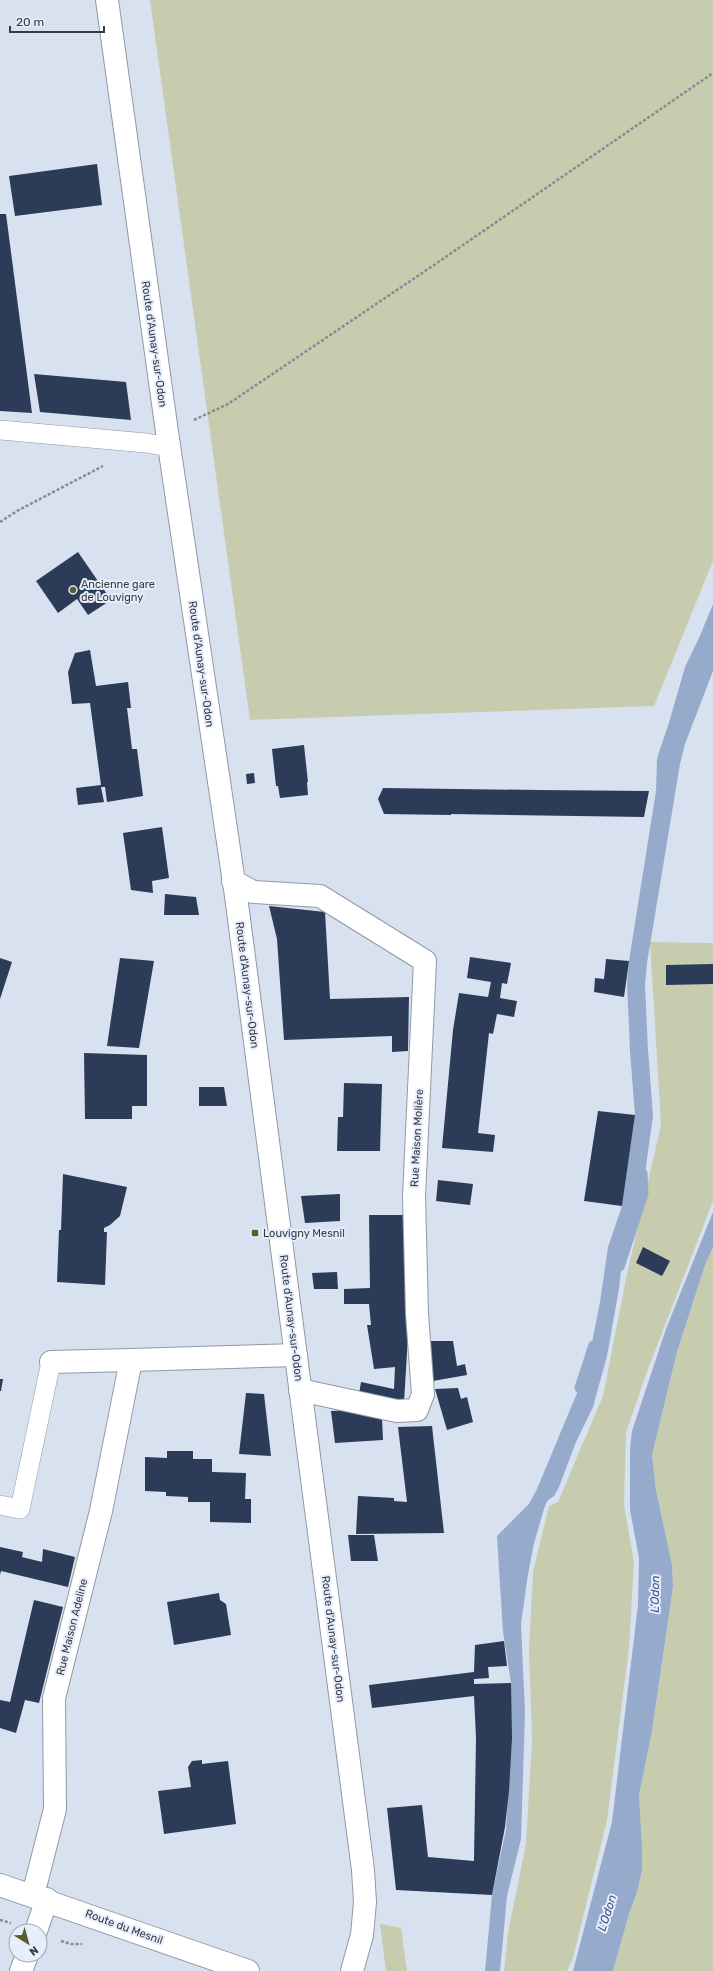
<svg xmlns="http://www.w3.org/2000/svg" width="713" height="1971" font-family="Rubik,sans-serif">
  <rect width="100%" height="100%" fill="#d8e1ef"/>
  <g fill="#c8ccaf">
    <path d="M150 0H713V561L654 706 250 720Z"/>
    <path d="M650 942 713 943V1201L648 1369 626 1432 624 1505 634 1562 629 1648 607 1820 573 1958 567 1971H504L508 1933 526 1844 532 1740 529 1650 533 1572 549 1506 558 1502 603 1396 627 1274 661 1125Z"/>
    <path d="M713 1247V1971H613L629 1914 637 1892 642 1871 639 1795 652 1731 673 1587 672 1565 656 1490 652 1455 677 1352 705 1265Z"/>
    <path d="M380 1924 401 1928 407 1971H386Z"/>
  </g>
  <g fill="#96aacc">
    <path d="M713 604V671L685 744 680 764 647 963 645 985 648 1050 653 1116 640 1209 623 1252 619 1289 607 1356 593 1407 576 1442 559 1487 554 1496 547 1501 544 1509 534 1543 528 1574 521 1624 525 1712 521 1839 507 1896 500 1971H485L492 1895 506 1830 509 1779 511 1683 503 1632 497 1536 529 1504 537 1489 577 1393 581 1380 587 1368 600 1302 608 1247 622 1206 635 1115 630 1051 627 983 629 961 656 791 657 759 660 749 668 726 685 667 699 638Z"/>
    <path d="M713 1212V1247L705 1265 677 1352 652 1455 656 1490 672 1565 673 1587 652 1731 639 1795 642 1848V1871L637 1892 629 1914 613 1971H573L612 1822 638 1605 639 1558 630 1510V1450L632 1431 666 1329Z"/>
  </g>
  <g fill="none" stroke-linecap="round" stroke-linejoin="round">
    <g stroke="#96aacc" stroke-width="9">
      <path d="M620 1267 644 1194 643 1173"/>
      <path d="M579 1388 593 1345"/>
    </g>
  </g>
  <g fill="#2b3b58">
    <path d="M97 164 102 205 15 216 9 176Z"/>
    <path d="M0 214H6L32 413 0 411Z"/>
    <path d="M34 374 126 382 131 420 40 412Z"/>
    <path d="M78 552 111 600 88 615 77 599 58 613 36 581Z"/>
    <path d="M90 650 96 686 128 682 131 708H127L130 732 132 749H137L143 796 107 802 105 787H101L104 802 78 805 76 788 101 785 90 703 72 704 68 672 75 653Z"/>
    <path d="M304 745 308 782H307L308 795 280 798 278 786H276L272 749Z"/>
    <path d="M254 773 255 783 247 784 246 774Z"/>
    <path d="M383 788 538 790 649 791 644 817 451 814V815L384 814 378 799Z"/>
    <path d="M162 827 169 878 152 881 153 893 131 890 123 833Z"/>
    <path d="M165 894 196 897 199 915H164Z"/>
    <path d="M269 906 325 912 330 999 409 997 408 1051 392 1052V1036L284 1040 277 939Z"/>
    <path d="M470 957 511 963 507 984 502 983 500 998 517 1001 514 1017 497 1014 493 1034 489 1033 478 1133 495 1135 493 1152 442 1148 453 1030 459 993 488 997 491 982 467 978Z"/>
    <path d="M0 958 12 962 0 999Z"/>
    <path d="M120 958 154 961 139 1048 107 1046Z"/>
    <path d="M606 959 629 961 624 997 594 992 595 978 604 979Z"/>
    <path d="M713 964V984L666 985V965Z"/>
    <path d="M84 1053 147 1055V1106H132V1119H85Z"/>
    <path d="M344 1083 382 1084 380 1151H337L338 1117H343Z"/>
    <path d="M199 1087H224L227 1106H199Z"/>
    <path d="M598 1111 635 1115 622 1206 584 1201Z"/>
    <path d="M63 1174 127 1187 120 1216 110 1225 104 1228V1232H107L105 1285 57 1282 59 1230H61Z"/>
    <path d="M438 1180 473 1184 470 1205 436 1201Z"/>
    <path d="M340 1194V1221L305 1223 301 1196Z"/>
    <path d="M369 1215H403L409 1318 404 1403 359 1394 361 1382 394 1389 395 1367 374 1369 367 1325H371L369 1304H344V1289L370 1288Z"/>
    <path d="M643 1247 670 1261 662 1276 636 1263Z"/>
    <path d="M337 1272 338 1289H314L312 1273Z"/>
    <path d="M425 1341H453L457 1366 465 1364 467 1375 433 1381Z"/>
    <path d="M0 1379H3L1 1391H0Z"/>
    <path d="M458 1388 461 1399 467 1397 473 1422 447 1430 435 1389Z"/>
    <path d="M246 1393 264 1394 271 1456 239 1454Z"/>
    <path d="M360 1410 382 1419 383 1440 335 1443 331 1411Z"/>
    <path d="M432 1426 444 1533 356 1534 358 1496 394 1498V1501L407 1502 398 1427Z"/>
    <path d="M167 1451H193V1459H212V1472L246 1473 245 1499H251V1523L210 1522V1502H188V1497L166 1496V1492L145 1491V1457L167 1458Z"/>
    <path d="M348 1535H374L378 1561H351Z"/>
    <path d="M0 1547 23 1552 22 1557 42 1562 43 1549 75 1557 68 1587 1 1571 0 1575Z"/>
    <path d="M219 1593 220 1600 226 1604 231 1635 174 1645 167 1602Z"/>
    <path d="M34 1600 63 1607 39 1703 25 1700 16 1733 0 1728V1700L10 1702Z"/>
    <path d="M504 1641 507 1666 488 1667 489 1678 474 1679V1684L511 1683 512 1738 509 1791 505 1827 492 1895 396 1890 387 1808 422 1805 428 1857 474 1861 476 1738 474 1696 372 1708 369 1685 474 1672 475 1645Z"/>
    <path d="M202 1760V1764L228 1761 236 1824 164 1834 158 1791 191 1787 188 1767 192 1761Z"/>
  </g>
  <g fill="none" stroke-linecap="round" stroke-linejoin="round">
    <defs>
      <g id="lane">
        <path d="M0 430 146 443 169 447"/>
        <path d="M0 1505 20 1509 51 1362"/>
      </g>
      <g id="street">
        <path d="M233 881 253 892 320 896 425 961 414 1196 417 1314 423 1394 417 1410 397 1411 300 1390"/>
        <path d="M51 1362 131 1360"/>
        <path d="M33 1895 55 1809 54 1698 101 1511 131 1360 296 1355"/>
        <path d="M36 1931 47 1899"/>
        <path d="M21 1971 27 1955"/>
      </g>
      <g id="secondary">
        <path d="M107 0 167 432 236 896 363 1870 365 1902 362 1935 352 1971"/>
        <path d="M0 1885 248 1971"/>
      </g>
    </defs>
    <use href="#lane" stroke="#9199a6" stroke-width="20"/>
    <use href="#street" stroke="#9199a6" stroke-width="24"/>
    <use href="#secondary" stroke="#9199a6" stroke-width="24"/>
    <g stroke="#858b94" stroke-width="2.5" stroke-dasharray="3 2" stroke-linecap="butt">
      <path d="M194 420 228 404 434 265 713 73"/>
      <path d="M0 522 17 511 103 466"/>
      <path d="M0 1920 11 1923"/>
      <path d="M61 1941 71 1944H82"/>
    </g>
    <use href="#lane" stroke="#fff" stroke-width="19"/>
    <use href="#street" stroke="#fff" stroke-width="22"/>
    <use href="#secondary" stroke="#fff" stroke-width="22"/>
  </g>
  <g fill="#585d2b" stroke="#e6eefd" stroke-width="1.5">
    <circle cx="73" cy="590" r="4"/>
    <rect x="251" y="1229" width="8" height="8" rx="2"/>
  </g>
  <g text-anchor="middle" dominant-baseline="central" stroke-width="4" stroke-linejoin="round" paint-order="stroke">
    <g font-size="11" fill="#373a3f" stroke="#e6eefd">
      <text transform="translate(154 344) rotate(82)">Route d'Aunay-sur-Odon</text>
      <text transform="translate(201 664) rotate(82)">Route d'Aunay-sur-Odon</text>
      <text transform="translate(247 985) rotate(83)">Route d'Aunay-sur-Odon</text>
      <text transform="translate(417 1138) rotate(-87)">Rue Maison Molière</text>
      <text transform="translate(291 1318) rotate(83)">Route d'Aunay-sur-Odon</text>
      <text transform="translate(72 1627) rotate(-76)">Rue Maison Adeline</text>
      <text transform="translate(333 1639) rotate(83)">Route d'Aunay-sur-Odon</text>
      <text transform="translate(124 1927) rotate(20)">Route du Mesnil</text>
    </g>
    <g font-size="11" fill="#373a3f" stroke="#e6eefd" text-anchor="start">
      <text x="81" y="584">Ancienne gare<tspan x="81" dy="13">de Louvigny</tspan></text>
      <text x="263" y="1233">Louvigny Mesnil</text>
    </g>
    <g font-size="12" font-style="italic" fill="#385281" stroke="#e6eefd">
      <text transform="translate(655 1594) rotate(-89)">L'Odon</text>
      <text transform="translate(607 1913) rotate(-72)">L'Odon</text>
    </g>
  </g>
  <g transform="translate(28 1943) rotate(143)"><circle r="19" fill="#e6eefd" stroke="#a0a6b1"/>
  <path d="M0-3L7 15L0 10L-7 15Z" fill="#585d2b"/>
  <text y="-6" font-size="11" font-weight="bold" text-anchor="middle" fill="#373a3f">N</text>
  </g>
  <path d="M10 26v6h94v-6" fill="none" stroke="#373a3f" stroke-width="2"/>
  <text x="16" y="26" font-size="12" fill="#373a3f" stroke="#e6eefd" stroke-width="3" paint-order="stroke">20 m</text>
</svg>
